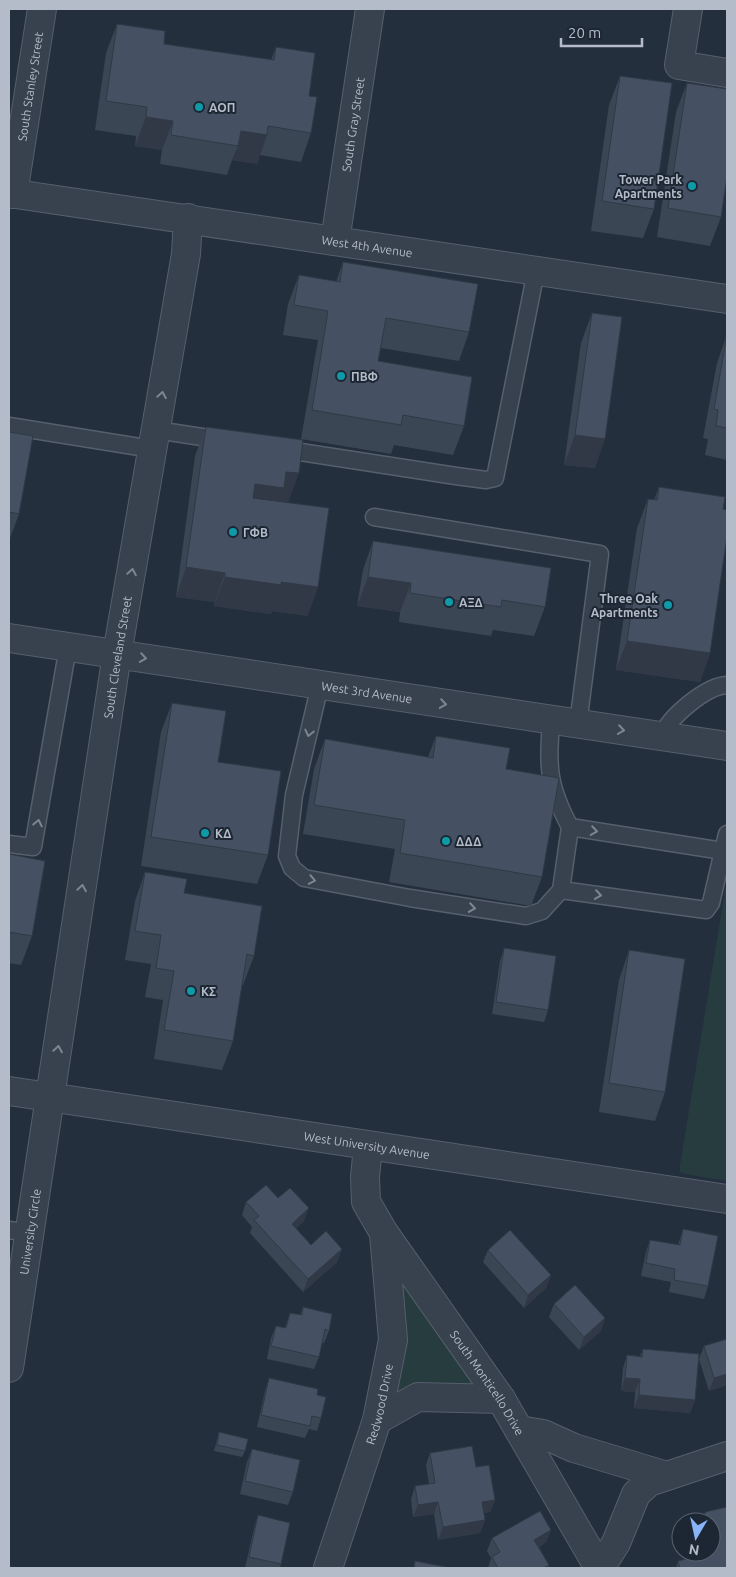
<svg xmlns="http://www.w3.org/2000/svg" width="736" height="1577" font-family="Ubuntu,sans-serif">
  <rect width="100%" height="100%" fill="#242f3e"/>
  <g fill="#263c3f">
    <path d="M727 879V1181L685 1174 680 1172V1165Z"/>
    <path d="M384 1233 501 1399 418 1397 377 1420Z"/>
  </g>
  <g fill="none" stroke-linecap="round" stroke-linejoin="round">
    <defs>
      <g id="service">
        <path d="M9 426 152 449"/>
        <path d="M156 430 222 440"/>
        <path d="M281 449 456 476 486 480 495 478 536 271"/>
        <path d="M374 517 600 554 578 724"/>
        <path d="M320 685 294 795 287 856 292 868 304 878 410 898 526 916 542 911 561 890"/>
        <path d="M551 720C548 767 547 784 570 827L723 851 727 834"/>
        <path d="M662 736C669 717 706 686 727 685"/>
        <path d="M570 827 561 890 706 910 711 903 723 851"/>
        <path d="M9 844 33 847 68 647"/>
        <path d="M9 1230 29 1233"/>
      </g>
      <g id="minor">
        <path d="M688 9 679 65 727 73"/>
        <path id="s1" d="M9 193 727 299"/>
        <path id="s2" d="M13 194 42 9"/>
        <path id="s3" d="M335 241 370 9"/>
        <path id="s4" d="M9 638 727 746"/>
        <path id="s5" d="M50 1097 117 654 186 254 188 218"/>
        <path id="s6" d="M368 1146 365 1177 366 1202 384 1233 501 1399 599 1568"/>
        <path d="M377 1420 418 1397 501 1399"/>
        <path d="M519 1430 543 1434 574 1448 667 1476"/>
        <path id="s7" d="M328 1568 377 1420 393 1340 384 1234"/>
        <path d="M600 1568 616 1543 636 1494 649 1482 727 1456"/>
      </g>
      <g id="tertiary">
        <path id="s8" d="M9 1091 727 1199"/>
        <path id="s9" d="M9 1368 50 1097"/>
      </g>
    </defs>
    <use href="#service" stroke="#565f6c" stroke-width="19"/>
    <use href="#minor" stroke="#565f6c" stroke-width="30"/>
    <use href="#tertiary" stroke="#565f6c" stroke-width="30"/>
    <use href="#service" stroke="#38414e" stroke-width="16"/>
    <use href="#minor" stroke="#38414e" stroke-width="28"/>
    <use href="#tertiary" stroke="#38414e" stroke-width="28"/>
  </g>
  <g fill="#3b4654">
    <path d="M117 24 164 44 271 60 276 47 309 96 311 133 301 162 260 155 257 164 232 160 227 175 160 164 162 150 135 146 136 136 95 130 106 53Z"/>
    <path d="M620 76 654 209 643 238 591 231 609 105Z"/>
    <path d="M687 83 721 217 710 246 657 237 676 112Z"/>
    <path d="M343 262 469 332 459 361 381 348 378 361 464 426 453 455 394 445 391 454 301 439 318 340 283 335 288 304 299 275 336 282Z"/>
    <path d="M592 313 595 468 564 465 581 343Z"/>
    <path d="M727 334V460L705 455 708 439 703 438 717 363Z"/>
    <path d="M206 427 288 502 308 616 272 611 271 614 214 606 215 602 176 597 195 456Z"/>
    <path d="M9 432 19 514 9 541Z"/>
    <path d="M659 487 710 653 700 682 616 670 637 528 648 499 654 500Z"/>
    <path d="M373 541 545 607 534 636 493 630 491 636 399 622 400 612 357 606 363 570Z"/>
    <path d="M172 703 218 762 268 855 257 884 141 866 161 732Z"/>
    <path d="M436 736 506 769 542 877 531 906 389 882 395 849 303 834 314 769 325 739 428 757Z"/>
    <path d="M9 854 32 936 21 965 9 963Z"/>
    <path d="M145 872 184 893 254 956 243 985H242L233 1041 222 1070 154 1059 163 1000 145 997 151 964 125 960 135 901Z"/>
    <path d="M504 948 548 1010 544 1022 492 1014 500 961Z"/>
    <path d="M629 950 665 1092 655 1121 599 1112 619 980Z"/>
    <path d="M278 1198 304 1221 296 1228 311 1245 342 1249 337 1262 303 1292 250 1233 252 1227 242 1215 246 1202Z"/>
    <path d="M683 1229 708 1286 704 1299 669 1292 671 1282 641 1276 646 1252 650 1240 678 1245Z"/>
    <path d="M488 1250 551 1275 546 1288 524 1308 483 1262Z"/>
    <path d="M554 1304 605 1318 601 1331 579 1350 549 1317Z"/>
    <path d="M303 1307 329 1331 324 1343H322L319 1357 314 1369 267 1359 271 1338 276 1326 285 1328 290 1313 300 1315Z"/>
    <path d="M727 1339V1385L709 1391 699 1359 704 1346Z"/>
    <path d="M643 1349 695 1400 690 1413 634 1408 635 1392 621 1391 623 1368 627 1355 640 1356Z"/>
    <path d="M269 1378 317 1395 321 1418 317 1431 309 1429 305 1438 257 1427 265 1391Z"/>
    <path d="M219 1432 245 1451 242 1457 214 1451Z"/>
    <path d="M252 1449 293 1492 288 1505 240 1494 247 1462Z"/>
    <path d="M430 1453 476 1467 495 1500 490 1512 483 1513 485 1520 480 1533 438 1540 434 1514 413 1517 411 1499 415 1486 429 1484 426 1465Z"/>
    <path d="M727 1507V1568H676L678 1561 707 1554V1552H711V1522H701L705 1512Z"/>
    <path d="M258 1515 281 1564 280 1568H245L254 1528Z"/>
    <path d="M551 1530 546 1542 539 1547 549 1565 548 1568H488L491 1558 487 1551 492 1538Z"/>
  </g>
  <g fill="#303945">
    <path d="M146 117 173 121 162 150 135 146Z"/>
    <path d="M241 131 267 135 257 164 232 160 238 146Z"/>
    <path d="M575 435 605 439 595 468 564 465Z"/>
    <path d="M286 472 299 473 288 503 245 513 255 484Z"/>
    <path d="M186 567 225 573 215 602 176 597Z"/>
    <path d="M225 577 281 582 318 587 308 616 272 611 271 614 214 606Z"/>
    <path d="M368 577 411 583 400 612 357 606Z"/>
    <path d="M627 641 710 653 700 682 616 670Z"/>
    <path d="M309 1208 304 1221 288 1236 292 1224Z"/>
    <path d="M342 1249 337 1262 303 1292 308 1279Z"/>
    <path d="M551 1275 546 1288 524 1308 528 1295Z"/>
    <path d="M605 1318 601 1331 579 1350 584 1337Z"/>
    <path d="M727 1374V1385L709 1391 714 1378Z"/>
    <path d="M625 1378 640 1379 635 1392 621 1391Z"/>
    <path d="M639 1395 695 1400 690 1413 634 1408Z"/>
    <path d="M495 1500 490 1512 477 1514 482 1502Z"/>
    <path d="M438 1502 434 1514 413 1517 418 1505Z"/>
    <path d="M485 1520 480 1533 438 1540 443 1527Z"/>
    <path d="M551 1530 546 1542 530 1552 534 1540Z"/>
  </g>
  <g fill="#455162" stroke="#303945">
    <path d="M117 24 165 31 164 44 274 60 276 47 315 53 309 96 317 97 311 133 268 126 267 135 241 131 238 146 171 135 173 121 146 117 147 107 106 101Z"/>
    <path d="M620 76 672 83 654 209 602 201Z"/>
    <path d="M687 83 727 89V176L721 217 668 208Z"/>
    <path d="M343 262 478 284 469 332 386 318 378 361 472 377 464 426 403 415 401 425 312 410 328 311 294 305 299 275 340 282Z"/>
    <path d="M592 313 622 317 605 439 575 435Z"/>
    <path d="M727 334V428L716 426 718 410 714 409Z"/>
    <path d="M206 427 303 440 299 473 286 472 284 488 255 484 253 498 329 508 318 587 281 582V585L225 577V573L186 567Z"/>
    <path d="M9 432 33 436 19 514 9 512Z"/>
    <path d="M659 487 725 497 723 509 727 510V536L710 653 627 641 648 499 657 500Z"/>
    <path d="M373 541 551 568 545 607 502 600 501 607 410 593 411 583 368 577Z"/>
    <path d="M172 703 226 711 218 762 281 771 268 855 151 837Z"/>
    <path d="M436 736 510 748 506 769 559 778 542 877 400 853 405 820 314 805 325 739 433 758Z"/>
    <path d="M9 854 45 861 32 936 9 932Z"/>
    <path d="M145 872 187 879 184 893 262 906 254 956 247 954 233 1041 164 1030 174 971 156 968 161 935 135 931Z"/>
    <path d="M504 948 556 956 548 1010 496 1002Z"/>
    <path d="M629 950 685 959 665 1092 609 1083Z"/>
    <path d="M266 1185 278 1198 290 1188 309 1208 292 1224 311 1245 326 1231 342 1249 308 1279 254 1220 259 1216 246 1202Z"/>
    <path d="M683 1229 718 1236 708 1286 674 1280 675 1269 646 1263 650 1240 680 1245Z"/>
    <path d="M510 1230 551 1275 528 1295 488 1250Z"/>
    <path d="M575 1285 605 1318 584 1337 554 1304Z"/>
    <path d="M303 1307 332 1314 329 1331 325 1329 319 1357 271 1346 276 1326 286 1328 290 1313 302 1315Z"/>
    <path d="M727 1339V1374L714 1378 704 1346Z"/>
    <path d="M643 1349 699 1354 695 1400 639 1395 640 1379 625 1378 627 1355 642 1357Z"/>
    <path d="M269 1378 318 1389 317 1395 326 1397 321 1418 312 1416 310 1426 261 1415Z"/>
    <path d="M219 1432 248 1439 245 1451 217 1445Z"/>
    <path d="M472 1446 476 1467 489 1465 495 1500 482 1502 485 1520 443 1527 438 1502 418 1505 415 1486 435 1483 430 1453Z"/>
    <path d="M252 1449 300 1460 293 1492 245 1481Z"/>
    <path d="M727 1507V1568H680L678 1561 715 1552 711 1538V1522H707L705 1512Z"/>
    <path d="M540 1511 551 1530 534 1540 549 1565 543 1568H498L492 1557 500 1552 492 1538Z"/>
    <path d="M258 1515 290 1523 281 1564 249 1557Z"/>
    <path d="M415 1561 451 1568H414Z"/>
  </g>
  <defs><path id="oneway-chevron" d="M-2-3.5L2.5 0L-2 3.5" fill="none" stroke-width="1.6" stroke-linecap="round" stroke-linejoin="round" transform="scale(1.25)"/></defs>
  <g stroke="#7c8592">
    <use href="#oneway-chevron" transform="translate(162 395) rotate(-80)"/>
    <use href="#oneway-chevron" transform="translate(132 572) rotate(-80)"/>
    <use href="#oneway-chevron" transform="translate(143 658) rotate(9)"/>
    <use href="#oneway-chevron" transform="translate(443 704) rotate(9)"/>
    <use href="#oneway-chevron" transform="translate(621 730) rotate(8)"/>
    <use href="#oneway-chevron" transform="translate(309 733) rotate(103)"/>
    <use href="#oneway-chevron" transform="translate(38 823) rotate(-78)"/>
    <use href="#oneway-chevron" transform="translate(594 831) rotate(9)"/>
    <use href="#oneway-chevron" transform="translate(312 880) rotate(11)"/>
    <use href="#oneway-chevron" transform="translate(82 888) rotate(-81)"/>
    <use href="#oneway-chevron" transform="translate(598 895) rotate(8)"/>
    <use href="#oneway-chevron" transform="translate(472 908) rotate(9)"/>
    <use href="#oneway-chevron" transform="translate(58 1049) rotate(-81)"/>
  </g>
  <g fill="#0f9aa8" stroke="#1d2633" stroke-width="2">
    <circle cx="199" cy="107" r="5"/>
    <circle cx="692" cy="186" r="5"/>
    <circle cx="341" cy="376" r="5"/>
    <circle cx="233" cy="532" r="5"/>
    <circle cx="449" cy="602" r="5"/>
    <circle cx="668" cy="605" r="5"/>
    <circle cx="205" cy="833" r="5"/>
    <circle cx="446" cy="841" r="5"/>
    <circle cx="191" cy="991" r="5"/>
  </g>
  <g text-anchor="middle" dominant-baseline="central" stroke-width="4" stroke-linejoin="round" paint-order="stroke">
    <g font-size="12" fill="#b4bcc9" stroke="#1d2633">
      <text stroke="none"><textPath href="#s2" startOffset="109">South Stanley Street</textPath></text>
      <text stroke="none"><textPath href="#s3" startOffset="118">South Gray Street</textPath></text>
      <text stroke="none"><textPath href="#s1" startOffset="362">West 4th Avenue</textPath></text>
      <text stroke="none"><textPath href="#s5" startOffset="445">South Cleveland Street</textPath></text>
      <text stroke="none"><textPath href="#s4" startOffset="362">West 3rd Avenue</textPath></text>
      <text stroke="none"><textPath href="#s8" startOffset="362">West University Avenue</textPath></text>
      <text stroke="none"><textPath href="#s9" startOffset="138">University Circle</textPath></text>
      <text stroke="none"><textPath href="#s6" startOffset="274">South Monticello Drive</textPath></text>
      <text stroke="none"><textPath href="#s7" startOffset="172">Redwood Drive</textPath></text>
    </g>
    <g font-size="12" font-weight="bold" fill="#b4bcc9" stroke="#1d2633" text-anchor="start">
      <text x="209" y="107">AOΠ</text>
      <text x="682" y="179" text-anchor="end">Tower Park<tspan x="682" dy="14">Apartments</tspan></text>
      <text x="351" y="376">ΠΒΦ</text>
      <text x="243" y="532">ΓΦΒ</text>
      <text x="658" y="598" text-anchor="end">Three Oak<tspan x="658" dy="14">Apartments</tspan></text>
      <text x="459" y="602">ΑΞΔ</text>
      <text x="215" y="833">ΚΔ</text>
      <text x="456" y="841">ΔΔΔ</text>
      <text x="201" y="991">KΣ</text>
    </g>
  </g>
  <rect width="736" height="1577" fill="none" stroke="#b4bcc9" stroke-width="20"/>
  <g transform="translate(696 1537) rotate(189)"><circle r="24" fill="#1d2633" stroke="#59626f"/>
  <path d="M0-4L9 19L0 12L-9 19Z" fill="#8ab4f8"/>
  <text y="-8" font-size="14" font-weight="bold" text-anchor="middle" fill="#b4bcc9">N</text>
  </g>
  <path d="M561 38v8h81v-8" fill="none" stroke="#b4bcc9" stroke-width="2.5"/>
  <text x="568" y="38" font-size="15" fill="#b4bcc9" stroke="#1d2633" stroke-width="4" paint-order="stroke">20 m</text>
</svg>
